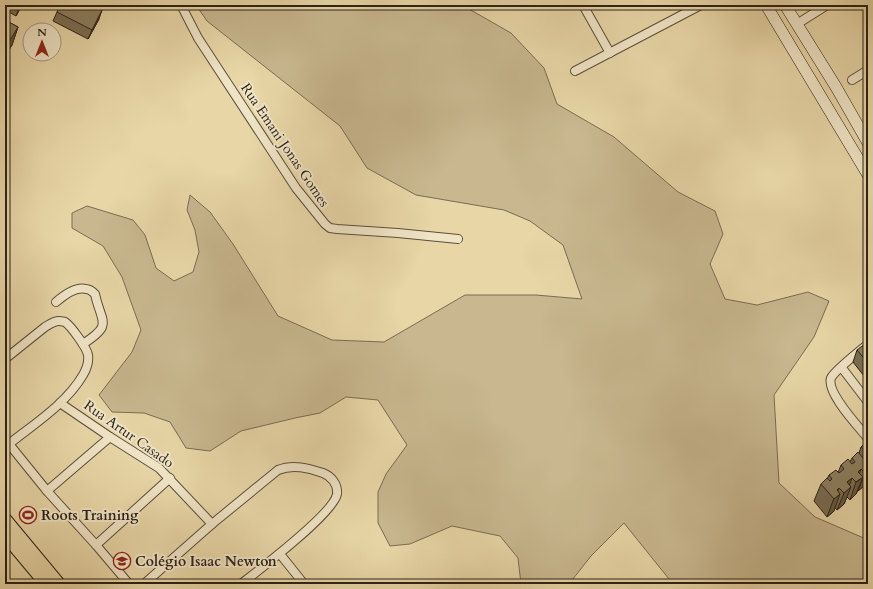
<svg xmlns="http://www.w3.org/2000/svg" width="873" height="589" font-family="Cardo,serif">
  <rect width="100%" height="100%" fill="#e8d6a7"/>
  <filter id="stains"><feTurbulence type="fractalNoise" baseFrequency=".005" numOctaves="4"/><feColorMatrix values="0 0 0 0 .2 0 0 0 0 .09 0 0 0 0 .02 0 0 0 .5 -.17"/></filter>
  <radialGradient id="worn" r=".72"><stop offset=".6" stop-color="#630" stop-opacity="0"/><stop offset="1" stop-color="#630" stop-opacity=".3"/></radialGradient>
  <path fill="#c8b78f" stroke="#7a6c54" d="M196 5H462L511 33 544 68 557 104 614 137 678 192 715 211 723 234 710 264 725 299 757 305 808 292 829 301 814 337 774 395 779 483 815 517 866 539 868 541V584H673L624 523 591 556 569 584H521L518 558 500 536 452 526 410 544 390 546 378 523V492L386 474 407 445 378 400 346 397 320 413 295 418 241 431 210 451 186 448 170 422 144 413 112 412 99 395 132 352 141 330 122 277 103 246 72 228V213L87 206 133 220 145 235 156 268 174 281 193 272 199 252 195 230 187 210 190 195 210 212 233 244 278 316 332 340 384 342 465 295H536L582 299 563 245 530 221 504 210 416 195 367 168 340 126 207 21Z"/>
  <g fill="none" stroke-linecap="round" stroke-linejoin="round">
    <defs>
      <g id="street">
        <path d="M181 5 198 38 296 188 325 224 330 228 337 229 398 233 458 239"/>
        <path d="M583 5 610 53"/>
        <path d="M797 24 827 5"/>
        <path d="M575 71 701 5"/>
        <path d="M852 80 868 70"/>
        <path d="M56 302C64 295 76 286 86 289 89 289 93 292 95 294 101 323 114 324 83 344"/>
        <path d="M5 359 45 327C50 324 54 321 59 321 60 321 65 322 65 322 71 326 87 348 88 355 89 362 86 370 83 375 66 404 34 424 9 444"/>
        <path d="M842 368 868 402"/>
        <path d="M60 403 110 437 159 468 212 524"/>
        <path d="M866 436C857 425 826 392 831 378 835 370 860 351 868 344"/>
        <path d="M5 439 47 491 96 545 129 584"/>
        <path d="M47 491 110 437"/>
        <path d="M96 545 170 478"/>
        <path d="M280 554 304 584"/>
        <path d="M144 584 212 524 278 470C293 464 308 468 323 473 331 476 338 484 337 494 334 513 259 570 241 584"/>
        <path d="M445 584H450"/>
      </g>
      <g id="secondary">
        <path d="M766 5 868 175"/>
        <path d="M785 5 836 87 868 143"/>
      </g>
      <g id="primary">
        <path d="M5 519 59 584"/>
        <path d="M5 535 46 584"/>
      </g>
    </defs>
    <use href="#street" stroke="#5b4f3c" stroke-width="10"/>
    <use href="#secondary" stroke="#2c2218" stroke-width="12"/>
    <use href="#primary" stroke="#2c2218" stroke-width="14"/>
    <use href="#street" stroke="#f0e4c6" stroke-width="8"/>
    <use href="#secondary" stroke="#f0e4c6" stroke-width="11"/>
    <use href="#primary" stroke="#e8d6a7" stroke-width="12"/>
  </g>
  <g fill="#7a6e54" stroke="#2c2218">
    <path d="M5 5H22L16 16 5 10Z"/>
    <path d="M57 12 99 19 88 39 53 21Z"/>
    <path d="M5 20 18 27 12 45 5 56Z"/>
    <path d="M868 346V373L864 376 853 362 857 350Z"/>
    <path d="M868 441V479H867L865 485 858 491V490L856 494 850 500 847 497 844 504 837 510 835 508 834 511 827 517 814 501 821 484 827 479 829 475 838 473 841 465 850 462 852 458 859 453 861 447Z"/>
  </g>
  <g fill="#635a45" stroke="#2c2218">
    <path d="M20 5H22L16 16Z"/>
    <path d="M102 10 99 19 88 39 92 30Z"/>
    <path d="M18 27 12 45 5 56V54L9 42Z"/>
    <path d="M868 365V373L864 376Z"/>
    <path d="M861 469 857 482 863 477 856 494 850 500 856 482 858 472Z"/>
    <path d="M868 471V477L865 485 858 491 865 473Z"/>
    <path d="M852 478 848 489 851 487 844 504 837 510 844 493 847 482Z"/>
    <path d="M839 488 835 498 840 494 834 511 827 517 837 490Z"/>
  </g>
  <g fill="#8e8062" stroke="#2c2218">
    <path d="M60 5H93L102 10 92 30 57 12Z"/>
    <path d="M5 20 18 27 9 42 5 39Z"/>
    <path d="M866 343 868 346V363L857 350Z"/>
    <path d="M868 441V454L861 447Z"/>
    <path d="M858 452 868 464V471L865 473 861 469 858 472 863 477 856 482 852 478 847 482 851 487 844 493 839 488 837 490 840 494 834 499 821 484 827 478 830 481 832 479 829 475 836 470 839 473 844 469 841 465 848 459 852 464 855 462 852 458Z"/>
  </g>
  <defs>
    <symbol id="stadium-ring" viewBox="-11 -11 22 22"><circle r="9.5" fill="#f0e4c6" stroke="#8f2418" stroke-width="1.5"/><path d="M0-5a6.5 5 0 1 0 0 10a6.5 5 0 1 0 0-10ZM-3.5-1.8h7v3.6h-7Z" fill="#8f2418"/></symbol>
    <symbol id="school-ring" viewBox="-11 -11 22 22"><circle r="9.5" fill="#f0e4c6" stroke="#8f2418" stroke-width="1.5"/><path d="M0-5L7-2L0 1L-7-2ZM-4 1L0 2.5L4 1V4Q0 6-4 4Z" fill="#8f2418"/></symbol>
  </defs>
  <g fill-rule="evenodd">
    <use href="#stadium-ring" x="18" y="505" width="20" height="20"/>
    <use href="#school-ring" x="112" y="551" width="20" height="20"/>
  </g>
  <g text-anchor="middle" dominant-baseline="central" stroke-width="4" stroke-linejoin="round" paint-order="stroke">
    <g font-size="14" fill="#2c2218" stroke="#f0e4c6">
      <text transform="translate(285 145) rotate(56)">Rua Emani Jonas Gomes</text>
      <text transform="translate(129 434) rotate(35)">Rua Artur Casado</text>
    </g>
    <g font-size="14" font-weight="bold" fill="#2c2218" stroke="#f0e4c6" text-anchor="start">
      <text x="41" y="515">Roots Training</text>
      <text x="135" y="561">Colégio Isaac Newton</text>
    </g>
  </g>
  <rect width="873" height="589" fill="none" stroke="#e8d6a7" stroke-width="20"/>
  <rect x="6" y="6" width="861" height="577" fill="none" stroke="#2c2218" stroke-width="2"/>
  <rect x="10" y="10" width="853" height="569" fill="none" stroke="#2c2218"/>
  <g transform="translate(42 42)"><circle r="19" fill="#f0e4c6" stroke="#a29680"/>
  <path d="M0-3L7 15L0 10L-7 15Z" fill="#8f2418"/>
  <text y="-6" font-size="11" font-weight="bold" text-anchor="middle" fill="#2c2218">N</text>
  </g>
  <rect width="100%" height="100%" filter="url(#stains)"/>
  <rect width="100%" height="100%" fill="url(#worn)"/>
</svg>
